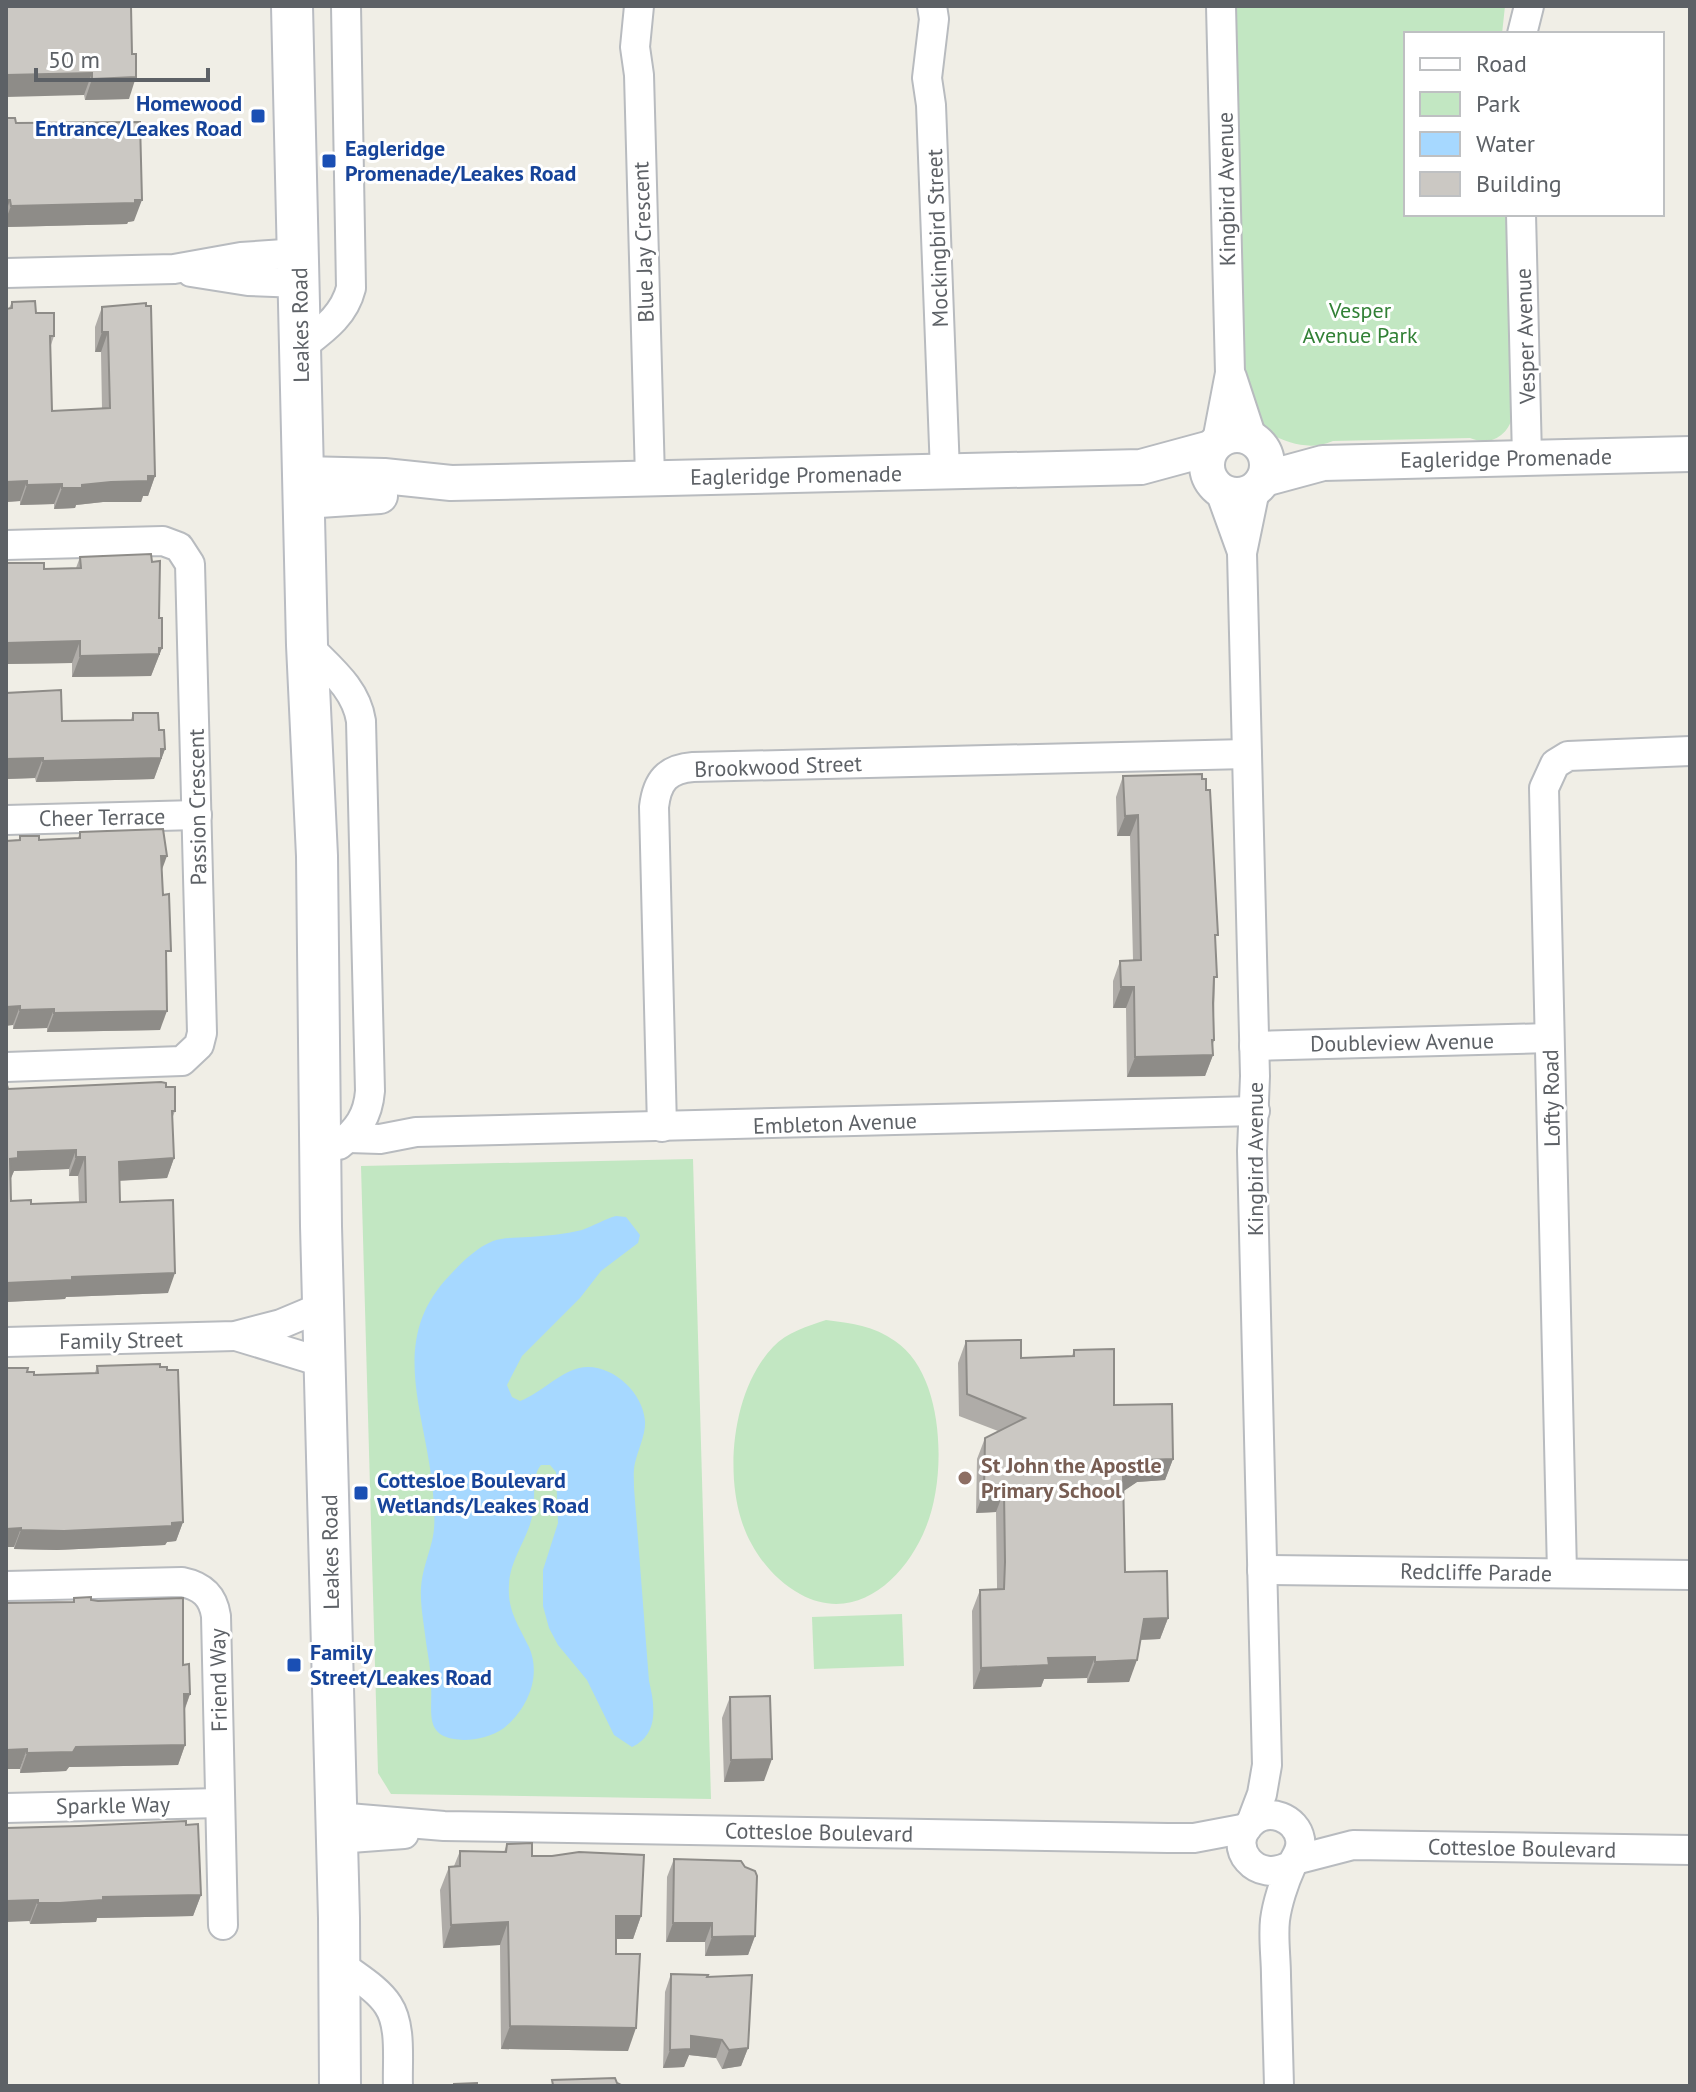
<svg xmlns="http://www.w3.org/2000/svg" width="1696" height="2092" font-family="'PT Sans',sans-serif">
  <rect width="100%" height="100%" fill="#f0eee6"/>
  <g fill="#c2e7c2">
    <path d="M1234 6H1505L1502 34H1406V214H1509L1513 413C1510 435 1491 447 1470 438L1333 441C1309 452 1282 442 1260 428L1244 386Z"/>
    <path d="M693 1159 711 1799 391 1794 378 1773 361 1166Z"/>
    <path d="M826 1320C851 1323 874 1326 895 1341 945 1374 947 1477 926 1527 906 1578 856 1625 800 1594 772 1579 750 1549 741 1519 725 1467 734 1388 773 1347 787 1332 808 1326 826 1320Z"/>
    <path d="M902 1614 904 1666 814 1669 812 1617Z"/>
  </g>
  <path fill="#a6d8ff" d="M616 1216 626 1217 640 1235 638 1243 601 1271 580 1298 522 1356 507 1385 512 1397 520 1401C541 1393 557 1374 579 1368 609 1361 643 1391 645 1421 646 1434 638 1450 635 1463 633 1471 634 1480 634 1488L649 1681C655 1706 659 1734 632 1747L614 1735 587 1680 558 1645 549 1628 543 1606V1570L558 1523 556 1472 550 1465H541C531 1477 536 1496 533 1512 529 1538 510 1558 509 1585 507 1610 519 1626 529 1647 542 1677 527 1709 504 1728 493 1736 477 1740 464 1740 422 1739 433 1713 431 1684 431 1670 428 1656 426 1642 424 1624 420 1605 421 1588 422 1571 428 1557 432 1541 436 1525 434 1509 433 1493 427 1414 386 1341 450 1275 462 1262 476 1248 493 1241 504 1237 517 1238 529 1237 546 1236 565 1234 582 1230 594 1226 604 1219 616 1216Z"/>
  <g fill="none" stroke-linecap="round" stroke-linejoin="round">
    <defs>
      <g id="minor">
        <path d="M639 6 635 47 639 75 650 478"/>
        <path d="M932 6 934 19 927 78 931 105 945 472"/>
        <path d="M1522 34 1529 6"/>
        <path d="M1521 214 1527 457"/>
        <path d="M191 272 248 281 300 283"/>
        <path d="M6 273 174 269 241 257 299 253"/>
        <path d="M301 347C323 330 344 316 351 288L346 6"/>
        <path d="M1232 377 1252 438"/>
        <path d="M1217 441 1230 373 1221 6"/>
        <path d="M1220 491 1242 552"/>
        <path d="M6 545 163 541 179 547 190 564 202 1033 199 1045 182 1061 6 1067"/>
        <path d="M307 645C329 668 356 688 361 721L370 1091C368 1116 358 1130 339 1145"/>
        <path d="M6 820 197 815"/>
        <path d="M1254 1046 1549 1038"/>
        <path d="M662 1127 654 807C657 781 667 769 693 767L1247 754"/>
        <path d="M349 1138 380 1139 416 1132 1255 1111"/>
        <path d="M236 1336 325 1363"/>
        <path d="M6 1342 235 1336 281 1324 324 1306"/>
        <path d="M1262 1570 1690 1575"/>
        <path d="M1562 1573 1544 788 1555 764 1568 756 1690 751"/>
        <path d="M6 1586 182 1582C202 1586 213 1596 216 1616L223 1925"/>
        <path d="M6 1808 220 1803"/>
        <path d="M336 1817 444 1826 1168 1838H1194L1247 1828"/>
        <path d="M1251 1823 1262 1794 1267 1765 1252 1151 1255 1076 1242 553 1255 490"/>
        <path d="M337 1839 404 1834"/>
        <path d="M1295 1860 1353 1845 1690 1850"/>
        <path d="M340 1964C355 1976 377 1988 388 2005 402 2026 397 2061 398 2086"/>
        <path d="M1279 2086C1278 2049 1277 2012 1276 1976 1276 1958 1273 1938 1275 1920 1277 1904 1284 1882 1291 1867 1295 1857 1302 1851 1300 1839 1296 1818 1269 1807 1252 1822 1224 1846 1257 1886 1291 1865"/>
      </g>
      <g id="tertiary">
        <circle cx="1237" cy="465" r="30"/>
        <path d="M303 474 384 476 451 483 1141 467 1211 448"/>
        <path d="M1264 479 1323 463 1690 454"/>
        <path d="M304 501 380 496"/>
      </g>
      <path id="secondary" d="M292 6 307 645 317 856 321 1226 339 1918 340 2086"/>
    </defs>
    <use href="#minor" stroke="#b8bbbf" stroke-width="32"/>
    <use href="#tertiary" stroke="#b8bbbf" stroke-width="38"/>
    <use href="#secondary" stroke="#b9bcc2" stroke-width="44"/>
    <use href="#minor" stroke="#fff" stroke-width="28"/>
    <use href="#tertiary" stroke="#fff" stroke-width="34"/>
    <use href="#secondary" stroke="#fff" stroke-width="40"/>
  </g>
  <g fill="#afaca8" fill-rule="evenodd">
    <path d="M6 6 129 99 85 100 84 95Z"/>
    <path d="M6 118 16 123 134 221 128 222 127 224 6 227Z"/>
    <path d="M12 302 36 313 54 336 50 348 52 411 102 409 101 352H95V327L102 307 155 476 148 496H143L141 502H103L76 505 75 508 54 509V504L20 505V501L6 502V309L9 308Z"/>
    <path d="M80 557 159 618 162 648 151 676 72 677V663L6 664V563L44 569 76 568Z"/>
    <path d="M6 693 62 721 131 720 133 713 159 730 165 749 154 779 36 782 35 778 6 779Z"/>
    <path d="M1123 776 1216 940 1213 1055 1205 1076 1127 1077 1126 1008H1113V981L1120 961 1133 960 1130 836H1117L1116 797Z"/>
    <path d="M80 832 162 870 166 963 160 1030 47 1032V1028L13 1029 18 841 20 836 39 840 78 838Z"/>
    <path d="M166 1087 175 1111 172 1119 174 1158 167 1178 119 1181 120 1202 168 1293 66 1297 65 1299 6 1302 8 1089ZM69 1169V1176H78L79 1202 31 1204 11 1201V1178L14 1171Z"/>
    <path d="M966 1341 1021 1358 1072 1356 1074 1350 1114 1405 1173 1459 1165 1480 1137 1482 1123 1491 1125 1572 1168 1618 1160 1639 1140 1640 1129 1682 1087 1683V1678L1044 1679 1041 1687 973 1689 972 1611 980 1590 997 1589V1584L996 1512 976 1513 977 1459 985 1438 998 1431 959 1416 958 1363Z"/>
    <path d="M97 1366 183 1522 176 1541 167 1542 165 1545 57 1550 14 1549 27 1372 34 1375 95 1373Z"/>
    <path d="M74 1598 91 1600 183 1665 190 1694 185 1709V1745L178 1765 69 1767 66 1771 20 1773V1769Z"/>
    <path d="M730 1697 764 1781 724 1782 722 1718Z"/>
    <path d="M6 1828 201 1895 193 1916 97 1918 96 1922 30 1924Z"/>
    <path d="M507 1844 641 1916 633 1939H616V1954L628 2051 501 2049 500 1945 443 1948 440 1890 449 1867 454 1866 460 1851 504 1852Z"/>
    <path d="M674 1859 755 1936 748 1955 705 1956V1942H666L667 1877Z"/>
    <path d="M671 1974 707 1977 748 2048 741 2066 722 2069 716 2058 689 2055 684 2067 663 2068 665 1992Z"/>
  </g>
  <g fill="#8e8c88">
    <path d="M92 73 84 95 6 97V75Z"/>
    <path d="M136 77 129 99 85 100 92 79Z"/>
    <path d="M6 200H10L6 212Z"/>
    <path d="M142 200 134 221 128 222 127 224 6 227V219L11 206Z"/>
    <path d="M102 332H108L101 352H95Z"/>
    <path d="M148 476H155L148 496H143L141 502H103L76 505 75 508 54 509 62 488Z"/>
    <path d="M27 481 20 501 6 502V482Z"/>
    <path d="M62 484 54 504 20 505 27 485Z"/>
    <path d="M80 641 72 663 6 664V643Z"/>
    <path d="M162 648 151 676 72 677 80 656Z"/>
    <path d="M165 749 154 779 36 782 43 761Z"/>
    <path d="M43 758 35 778 6 779V759Z"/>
    <path d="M1138 815 1130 836H1117L1125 816Z"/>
    <path d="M161 856H167L160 875Z"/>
    <path d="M1121 987H1134L1126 1008H1113Z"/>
    <path d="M20 1006 13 1025 6 1026V1007Z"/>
    <path d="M54 1009 47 1028 13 1029 20 1010Z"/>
    <path d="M167 1011 160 1030 47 1032 54 1013Z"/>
    <path d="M1214 1040 1209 1055H1213L1205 1076 1127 1077 1135 1057Z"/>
    <path d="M76 1150 69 1169 14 1171 11 1178 10 1159 18 1152Z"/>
    <path d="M76 1157H85L78 1176H69Z"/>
    <path d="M174 1158 167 1178 112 1181 119 1162Z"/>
    <path d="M175 1273 168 1293 66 1297 65 1299 6 1302V1283L72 1277Z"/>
    <path d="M1173 1459 1165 1480 1137 1482 1115 1497 1123 1475 1145 1460Z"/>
    <path d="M984 1491H1004L996 1512 976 1513Z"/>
    <path d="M183 1522 176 1541 167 1542 165 1545 57 1550 14 1549 21 1530Z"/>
    <path d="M21 1528 14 1547H6V1529Z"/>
    <path d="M1168 1618 1160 1639 1136 1640 1144 1619Z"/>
    <path d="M1095 1657 1087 1678 1044 1679 1041 1687 973 1689 981 1668 1048 1658Z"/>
    <path d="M1137 1660 1129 1682 1087 1683 1095 1662Z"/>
    <path d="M184 1694H190L183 1713Z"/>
    <path d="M185 1745 178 1765 69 1767 66 1771 20 1773 27 1753 76 1747Z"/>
    <path d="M27 1749 20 1769H6V1750Z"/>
    <path d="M772 1759 764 1781 724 1782 731 1760Z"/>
    <path d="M201 1895 193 1916 97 1918 96 1922 30 1924 38 1903 103 1897Z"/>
    <path d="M38 1900 30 1921 6 1922V1901Z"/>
    <path d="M616 1916H641L633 1939H607Z"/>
    <path d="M508 1922 500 1945 443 1948 451 1925Z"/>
    <path d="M673 1923H712L705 1942H666Z"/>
    <path d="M755 1936 748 1955 705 1956 712 1937Z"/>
    <path d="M510 2026 636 2028 628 2051 501 2049Z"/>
    <path d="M691 2036 722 2040 716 2058 689 2055 684 2067 663 2068 670 2050Z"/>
    <path d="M748 2048 741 2066 722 2069 729 2050Z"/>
  </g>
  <g fill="#cbc8c3" stroke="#8e8c88" stroke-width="2" fill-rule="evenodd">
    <path d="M6 6H131L132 54H136V77L92 79V73L6 75Z"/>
    <path d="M6 118H15L16 123 140 122 142 200H135V203L11 206 10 200H6Z"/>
    <path d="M35 301 36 313H54V336H50L52 411 110 408 108 332H102V307L146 303V306H151L155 476H148V481L111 482 82 485V488H62V484L27 485V481L6 482V309L12 308V302Z"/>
    <path d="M151 554 152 562 160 561 159 618H162V648H159V654L80 656V641L6 643V563H44V569L81 568 80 557Z"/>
    <path d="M61 690 62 721 133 720V713H158L159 730H164L165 749H161V758L43 761V758L6 759V693Z"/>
    <path d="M1202 774V779H1206V790H1210L1218 935H1215L1217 977H1214L1213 1003 1214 1040H1212L1213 1055 1135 1057 1134 987H1121L1120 961 1141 960 1138 815 1125 816 1123 776Z"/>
    <path d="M163 829 167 856H161L163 895 169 894 171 951H166L167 1011 54 1013V1009L20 1010V1006L6 1007V841L20 840V836H39V840L80 838V832Z"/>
    <path d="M161 1082 166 1083V1087H175V1111H172L174 1158 119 1162 120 1202 173 1200 175 1273 72 1277V1280L6 1283V1085H7L8 1089ZM76 1150V1157H85L86 1202 31 1204V1200L11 1201 10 1159 18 1158V1152Z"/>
    <path d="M1021 1340V1358L1074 1356V1350L1114 1349V1405L1172 1404 1173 1459 1145 1460 1123 1475 1125 1572 1167 1571 1168 1618 1144 1619 1137 1660 1095 1662V1657L1048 1658 1049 1665 981 1668 980 1590 1004 1589 1005 1562 1004 1491H984L985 1438 1025 1418 967 1394 966 1341Z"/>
    <path d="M160 1364V1367H167V1370H178L183 1522 172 1523V1526L64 1531 21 1530V1528L6 1529V1368H28L27 1372H34V1375L98 1373 97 1366Z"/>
    <path d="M91 1597V1600L98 1601 183 1598V1665L189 1664 190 1694H184L185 1745 76 1747 73 1752 27 1753V1749L6 1750V1603L74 1602V1598Z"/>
    <path d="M770 1696 772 1759 731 1760 730 1697Z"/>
    <path d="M186 1821V1825L198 1824 201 1895 103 1897V1900L60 1903H38V1900L6 1901V1828L79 1826Z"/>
    <path d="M532 1843V1856H552L579 1852 644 1855 641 1916H616V1954H640L636 2028 510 2026 508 1922 451 1925 449 1867 460 1866V1851L506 1852 507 1844Z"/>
    <path d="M674 1859 741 1861 745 1867 755 1871 757 1876 755 1936 712 1937V1923H673Z"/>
    <path d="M671 1974 708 1975 707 1977 752 1975 748 2048 729 2050 722 2040 691 2036V2049L670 2050Z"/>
    <path d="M615 2078 617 2083 623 2086H510L553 2085 552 2080Z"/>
    <path d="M477 2083V2086H454V2084Z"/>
  </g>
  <g fill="#1a4fb4" stroke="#fff" stroke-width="3">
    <rect x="250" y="108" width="16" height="16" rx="4"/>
    <rect x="321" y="153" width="16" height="16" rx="4"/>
    <rect x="353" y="1485" width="16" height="16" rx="4"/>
    <rect x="286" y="1657" width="16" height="16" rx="4"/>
  </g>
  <circle fill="#8d6e63" stroke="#fff" stroke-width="3" cx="965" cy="1478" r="8"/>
  <g text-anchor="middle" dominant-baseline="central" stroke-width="6" stroke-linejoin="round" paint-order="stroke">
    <g font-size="22" font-weight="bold" fill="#164399" stroke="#fff" text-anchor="start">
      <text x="242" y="103" text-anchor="end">Homewood<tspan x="242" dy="25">Entrance/Leakes Road</tspan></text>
      <text x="345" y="148">Eagleridge<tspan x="345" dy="25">Promenade/Leakes Road</tspan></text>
      <text x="377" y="1480">Cottesloe Boulevard<tspan x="377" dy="25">Wetlands/Leakes Road</tspan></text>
      <text x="310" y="1652">Family<tspan x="310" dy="25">Street/Leakes Road</tspan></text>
    </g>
    <g font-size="22" fill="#5d6166" stroke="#fff">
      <text transform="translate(1226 189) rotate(-91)">Kingbird Avenue</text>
      <text transform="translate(937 238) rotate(-92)">Mockingbird Street</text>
      <text transform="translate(643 242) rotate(-92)">Blue Jay Crescent</text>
      <text transform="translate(300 325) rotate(-91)">Leakes Road</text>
      <text transform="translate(1525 336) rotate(-92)">Vesper Avenue</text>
      <text transform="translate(1506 458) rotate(-1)">Eagleridge Promenade</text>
      <text transform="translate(796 475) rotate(-1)">Eagleridge Promenade</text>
      <text transform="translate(778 766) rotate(-2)">Brookwood Street</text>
      <text transform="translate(197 807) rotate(-91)">Passion Crescent</text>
      <text transform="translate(102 817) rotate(-1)">Cheer Terrace</text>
      <text transform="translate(1402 1042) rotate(-1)">Doubleview Avenue</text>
      <text transform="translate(1551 1098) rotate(-91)">Lofty Road</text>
      <text transform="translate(835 1123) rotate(-2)">Embleton Avenue</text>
      <text transform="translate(1255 1159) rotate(-90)">Kingbird Avenue</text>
      <text transform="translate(121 1340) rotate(-1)">Family Street</text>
      <text transform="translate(330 1552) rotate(-91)">Leakes Road</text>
      <text transform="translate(1476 1572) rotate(1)">Redcliffe Parade</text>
      <text transform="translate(218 1680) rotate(-91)">Friend Way</text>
      <text transform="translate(113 1805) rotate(-1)">Sparkle Way</text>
      <text transform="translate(819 1832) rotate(1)">Cottesloe Boulevard</text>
      <text transform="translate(1522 1848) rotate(1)">Cottesloe Boulevard</text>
    </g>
    <g font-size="22" fill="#328136" stroke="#fff">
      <text x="1360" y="310">Vesper<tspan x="1360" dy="25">Avenue Park</tspan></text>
    </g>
    <g font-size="22" font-weight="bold" fill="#785e54" stroke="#fff" text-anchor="start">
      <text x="981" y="1465">St John the Apostle<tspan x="981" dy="25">Primary School</tspan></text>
    </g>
  </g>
  <rect width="1696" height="2092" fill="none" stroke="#5d6166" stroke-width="16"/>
  <rect x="1404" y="32" width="260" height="184" fill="#ffffff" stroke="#bec0c2" stroke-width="2"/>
  <rect x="1420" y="58" width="40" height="12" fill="#ffffff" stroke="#bec0c2" stroke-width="2"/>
  <text x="1476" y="72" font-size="24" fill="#5d6166">Road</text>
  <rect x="1420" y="92" width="40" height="24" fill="#c2e7c2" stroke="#bec0c2" stroke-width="2"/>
  <text x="1476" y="112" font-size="24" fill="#5d6166">Park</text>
  <rect x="1420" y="132" width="40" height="24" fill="#a6d8ff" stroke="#bec0c2" stroke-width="2"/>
  <text x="1476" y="152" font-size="24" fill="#5d6166">Water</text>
  <rect x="1420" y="172" width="40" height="24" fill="#cbc8c3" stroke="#bec0c2" stroke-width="2"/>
  <text x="1476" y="192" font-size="24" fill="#5d6166">Building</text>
  <path d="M36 68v12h172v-12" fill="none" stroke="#5d6166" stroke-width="4"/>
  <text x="48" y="68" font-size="24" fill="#5d6166" stroke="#ffffff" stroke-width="6" paint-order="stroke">50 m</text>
</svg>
